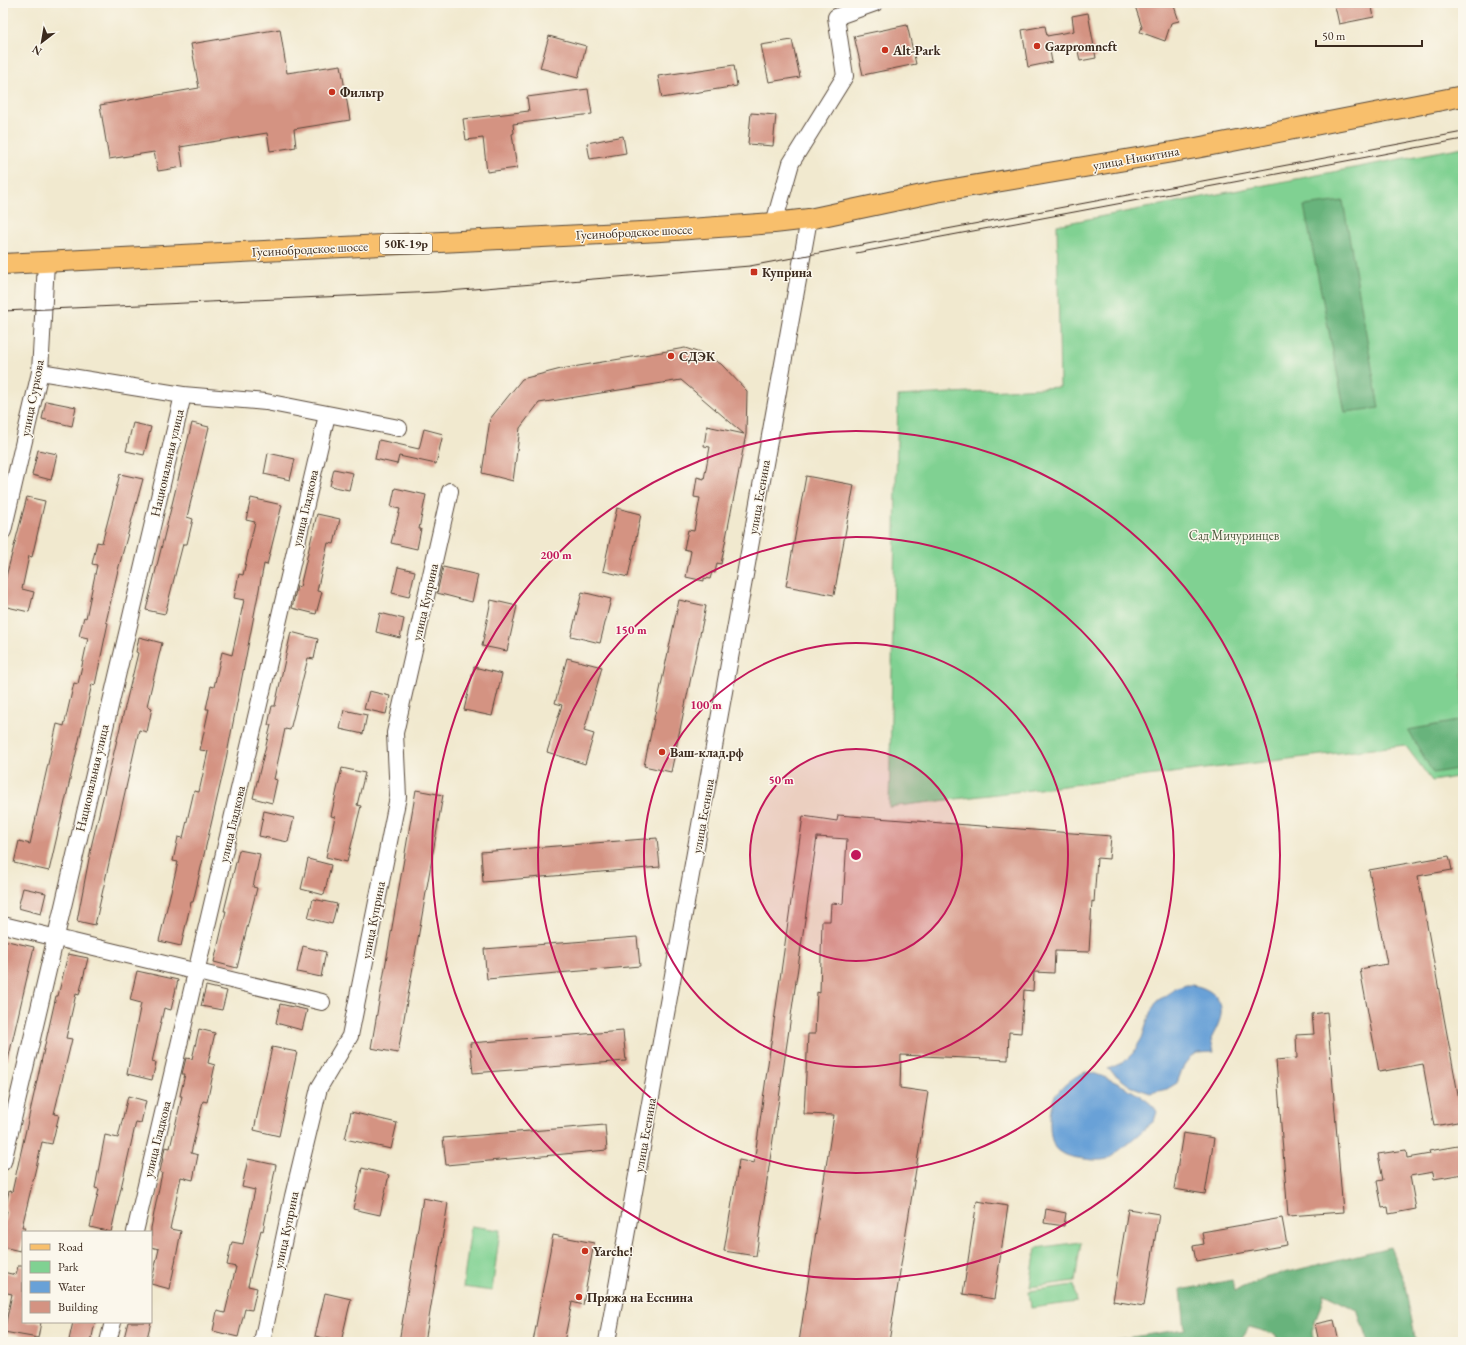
<svg xmlns="http://www.w3.org/2000/svg" width="1466" height="1345" font-family="'EB Garamond',serif">
  <rect width="100%" height="100%" fill="#fbf7ec"/>
  <filter id="ink" filterUnits="userSpaceOnUse"><feTurbulence type="fractalNoise" baseFrequency=".025" numOctaves="2"/><feDisplacementMap in="SourceGraphic" scale="8" xChannelSelector="R" yChannelSelector="G"/><feConvolveMatrix kernelMatrix="1 2 1 2 8 2 1 2 1" color-interpolation-filters="sRGB"/></filter>
  <filter id="wash" filterUnits="userSpaceOnUse"><feTurbulence type="fractalNoise" baseFrequency=".012" numOctaves="4" result="noise"/><feDisplacementMap in="SourceGraphic" scale="16" xChannelSelector="R" yChannelSelector="G"/><feGaussianBlur stdDeviation="0.9" result="paint"/><feColorMatrix in="noise" values="0 0 0 0 0 0 0 0 0 0 0 0 0 0 0 0 0 1.4 0 .05"/><feComposite in="paint" operator="in"/></filter>
  <g filter="url(#wash)">
    <rect width="100%" height="100%" fill="#f1e9cf"/>
    <g fill="#80d192" stroke="#5e7e58">
      <path d="M1463 147V776L1432 781 1405 745 889 807 898 396 1060 387 1057 225Z"/>
      <path d="M471 1226 500 1230 492 1291 463 1287Z"/>
      <path d="M1081 1242 1075 1281 1030 1287 1036 1248Z"/>
      <path d="M1074 1285 1077 1302 1031 1308 1029 1291Z"/>
    </g>
    <g fill="#68b37c" stroke="#526e4d">
      <path d="M1343 201 1379 408 1345 412 1304 206Z"/>
      <path d="M1463 720V768L1433 773 1408 730Z"/>
      <path d="M1390 1247 1404 1281 1416 1342H1368L1357 1310 1324 1294 1312 1332 1314 1342H1279L1275 1334 1249 1327 1239 1342H1099L1185 1329 1181 1290 1232 1280 1234 1291 1264 1278Z"/>
    </g>
    <g fill="#69a1d7" stroke="#52667a">
      <path d="M1186 985C1204 984 1227 997 1220 1019 1218 1026 1214 1033 1211 1039L1214 1052 1197 1053 1191 1056 1184 1065 1177 1083 1167 1089 1150 1093 1130 1086 1108 1069 1124 1062 1133 1053 1142 1038 1150 1013 1157 1001 1175 989Z"/>
      <path d="M1086 1072C1100 1072 1153 1099 1157 1112L1154 1121C1146 1127 1114 1157 1107 1159 1100 1161 1091 1160 1085 1159 1076 1158 1063 1156 1056 1149 1048 1140 1048 1106 1055 1096 1062 1086 1075 1075 1086 1072Z"/>
    </g>
    <g id="blocks">
      <g fill="#d49382">
        <path d="M1134 3H1173L1179 21 1171 23 1165 41 1140 32 1142 27Z"/>
        <path d="M1348 3H1371L1374 17 1339 24 1335 6Z"/>
        <path d="M1088 13 1096 58 1080 61 1077 46 1050 51 1052 62 1028 67 1022 30 1045 26 1047 36 1074 31 1072 16Z"/>
        <path d="M907 25 916 64 863 75 854 36Z"/>
        <path d="M280 29 287 73 341 65 350 120 294 129 296 147 270 151 267 133 180 147 183 167 158 171 154 152 109 159 100 105 199 88 191 44Z"/>
        <path d="M549 36 586 46 578 78 540 68Z"/>
        <path d="M792 40 800 77 769 82 761 45Z"/>
        <path d="M734 65 737 86 662 98 658 76Z"/>
        <path d="M588 89 592 114 513 124 514 133 512 134 517 168 487 172 483 138 466 140 463 119 529 111 527 97Z"/>
        <path d="M751 113 776 115 773 146 748 144Z"/>
        <path d="M623 136 626 153 590 159 587 143Z"/>
        <path d="M685 348 703 354 721 364 747 391 746 434 721 564 717 563 715 573 712 572 710 579 704 578V581L686 577 691 551 684 549 688 530 694 531 700 498 694 497 697 477 704 479 710 447 704 446 707 426 744 434 681 380 539 403 520 428 513 481 482 473 490 419 522 379 561 369Z"/>
        <path d="M46 401 76 407 72 426 42 419Z"/>
        <path d="M133 423 151 427 144 455 126 451Z"/>
        <path d="M192 423 209 427 187 517 193 519 187 544H183L165 614 146 610Z"/>
        <path d="M424 429 443 434 436 464 399 456 397 464 375 459 379 440 419 449Z"/>
        <path d="M38 450 57 454 51 480 32 475Z"/>
        <path d="M268 453 295 459 290 480 264 474Z"/>
        <path d="M334 469 353 473 349 490 330 486Z"/>
        <path d="M120 474 143 479 118 570 106 622 108 623 95 685 92 684 49 871 14 863 19 841 30 844 57 724 64 726 74 683 78 684 88 638 79 636 84 617 86 618 97 565 92 564 97 542 102 543Z"/>
        <path d="M806 476 854 485 834 595 786 586Z"/>
        <path d="M395 488 426 495 419 529H421L417 549 391 543 400 509 391 507Z"/>
        <path d="M27 497 45 501 32 557 29 556 22 589 34 592 29 612 3 606V588Z"/>
        <path d="M251 498 282 505 267 565 264 564 225 764 193 902H191L181 946 159 941 178 862 173 861 178 837 183 838 194 791 199 792 208 751 200 750 209 709H206L211 686 214 687 222 652 232 655 244 600 234 598 239 574 243 575 255 522 246 520Z"/>
        <path d="M617 508 641 514 628 577 603 571Z"/>
        <path d="M317 514 340 519 334 544 328 543 317 591 322 592 316 614 292 608 297 586 300 587Z"/>
        <path d="M398 567 415 571 409 597 392 593Z"/>
        <path d="M443 567 478 575 472 602 437 593Z"/>
        <path d="M582 592 611 599 600 643 571 636Z"/>
        <path d="M491 600 517 606 507 651 482 646Z"/>
        <path d="M679 600 706 606 671 772 644 766Z"/>
        <path d="M380 613 404 619 400 638 376 632Z"/>
        <path d="M291 632 318 639 314 659 308 658 290 730 285 729 274 779 277 780 272 803 253 798 271 725H268L272 706H275Z"/>
        <path d="M139 637 162 643 147 706 152 708 147 732 139 730 95 925 77 921 92 843 138 653 136 652Z"/>
        <path d="M567 658 602 667 584 731 594 734 585 764 547 752 562 705 555 703Z"/>
        <path d="M474 667 502 674 492 716 464 710Z"/>
        <path d="M369 691 390 696 386 714 364 709Z"/>
        <path d="M344 710 367 715 363 734 340 729Z"/>
        <path d="M342 768 365 773 357 805 361 806 347 862 326 857 335 817 331 816Z"/>
        <path d="M416 790 443 795 398 1053 371 1048Z"/>
        <path d="M264 811 294 818 288 842 259 836Z"/>
        <path d="M838 815 1111 836 1109 859 1097 858 1094 902 1092 901 1089 952 1055 951 1054 973 1034 972 1033 991 1024 990 1021 1033 1009 1032 1008 1060 901 1055 900 1088 928 1092 889 1342H799L834 1115 804 1114 808 1034H815L817 992 820 993 822 921H830L831 903 843 904 847 839 817 837 756 1256 724 1251 739 1160 754 1163 803 816 837 821Z"/>
        <path d="M657 838 660 867 483 882 481 852Z"/>
        <path d="M239 850 260 854 253 887 257 888 237 968 214 962 226 911H224Z"/>
        <path d="M1449 856 1452 870 1418 876 1460 1105 1463 1104V1121L1434 1126 1423 1064 1379 1072 1360 969 1387 964 1369 870Z"/>
        <path d="M308 859 331 865 324 895 301 889Z"/>
        <path d="M23 888 46 893 41 914 18 908Z"/>
        <path d="M313 899 337 904 332 924 308 918Z"/>
        <path d="M637 937 640 966 487 979 484 949Z"/>
        <path d="M3 940 34 947 8 1060H3Z"/>
        <path d="M303 946 326 952 321 977 297 972Z"/>
        <path d="M68 954 88 958 79 995 76 994 66 1038 72 1039 54 1114 59 1115 52 1144 42 1142 22 1227H25L20 1251 3 1247V1227L7 1211 5 1210 9 1191 12 1192 56 996H58Z"/>
        <path d="M137 971 178 980 171 1010 164 1008 152 1062 156 1063 152 1080 127 1074 141 1003 130 1000Z"/>
        <path d="M206 986 227 991 222 1010 201 1006Z"/>
        <path d="M280 1004 307 1010 302 1030 276 1023Z"/>
        <path d="M1327 1012 1343 1212 1288 1216 1276 1060 1297 1058 1296 1035 1314 1034 1312 1014Z"/>
        <path d="M199 1029 215 1033 208 1063 215 1065 207 1102 203 1101 191 1153 198 1155 193 1180 181 1177 170 1229 181 1231 170 1289 151 1284 159 1249 151 1247V1228L162 1173 160 1172 165 1147 170 1148 182 1096H180L185 1074H182L186 1058 192 1059Z"/>
        <path d="M623 1031 626 1061 473 1073 470 1043Z"/>
        <path d="M272 1047 297 1052 279 1136 254 1130Z"/>
        <path d="M128 1096 146 1101 141 1123 136 1122 111 1232 90 1227 99 1189 95 1188 105 1135 118 1138Z"/>
        <path d="M351 1112 397 1123 391 1149 345 1139Z"/>
        <path d="M605 1125 607 1150 446 1165 443 1138Z"/>
        <path d="M1183 1133 1214 1138 1205 1194 1174 1189Z"/>
        <path d="M1463 1145V1174L1434 1179 1433 1172 1410 1176 1416 1209 1389 1214 1388 1207 1382 1208 1377 1181 1383 1180 1378 1154 1406 1150 1407 1158 1430 1154 1429 1151Z"/>
        <path d="M248 1159 276 1165 263 1231 261 1230 248 1286 257 1288 252 1310 245 1309 238 1337 213 1331 217 1311 225 1313 236 1267 227 1265 232 1242 243 1244 255 1190 242 1187Z"/>
        <path d="M362 1168 389 1175 380 1215 353 1209Z"/>
        <path d="M423 1198 448 1203 425 1342H399Z"/>
        <path d="M977 1201 1008 1206 994 1299 963 1294Z"/>
        <path d="M1046 1209 1066 1213 1064 1226 1044 1223Z"/>
        <path d="M1128 1209 1159 1214 1144 1306 1113 1301Z"/>
        <path d="M1282 1218 1287 1245 1196 1261 1193 1246 1204 1244 1202 1232Z"/>
        <path d="M553 1235 594 1243 583 1305 572 1302 564 1342H533Z"/>
        <path d="M18 1266H23V1322H41L38 1338 4 1332 12 1294 3 1292V1272L16 1275Z"/>
        <path d="M325 1293 351 1299 341 1342 315 1336Z"/>
        <path d="M1334 1320 1339 1342H1319L1315 1324Z"/>
        <path d="M73 1322H95L91 1342 69 1340Z"/>
        <path d="M128 1322H151L146 1342H123Z"/>
      </g>
    </g>
  </g>
  <g filter="url(#ink)">
    <use href="#blocks" fill-opacity="0" stroke="#564739" stroke-width="1"/>
    <g fill="none" stroke-linecap="round" stroke-linejoin="round">
      <defs>
        <g id="minor">
          <path d="M774 223 791 163 845 76 836 17 875 3"/>
          <path d="M40 372 183 395 266 402 399 428"/>
          <path d="M3 531 40 372 46 263"/>
          <path d="M3 925 322 1002"/>
          <path d="M3 1162 183 395"/>
          <path d="M135 1232 327 415"/>
          <path d="M108 1342 113 1322"/>
          <path d="M262 1342 293 1196 319 1088 350 1036 398 797 395 733 450 491"/>
          <path d="M607 1342 809 219"/>
        </g>
        <path id="major" d="M3 264 661 231 774 223 809 219 936 192 1196 148 1463 96"/>
      </defs>
      <use href="#minor" stroke="#564739" stroke-width="18"/>
      <use href="#major" stroke="#564739" stroke-width="22"/>
      <use href="#minor" stroke="#fff" stroke-width="16"/>
      <use href="#major" stroke="#f8bf6c" stroke-width="20"/>
      <g stroke="#3b2a1e" stroke-width="1">
        <path d="M856 253 1463 139"/>
        <path d="M3 311 437 292 750 266 1463 132"/>
      </g>
    </g>
  </g>
  <circle cx="856" cy="855" r="106" fill="#c2185b" fill-opacity=".12"/>
  <g fill="none" stroke="#c2185b" stroke-width="2">
    <circle cx="856" cy="855" r="106"/>
    <circle cx="856" cy="855" r="212"/>
    <circle cx="856" cy="855" r="318"/>
    <circle cx="856" cy="855" r="424"/>
  </g>
  <g fill="#c8321e" stroke="#fbf7ec" stroke-width="1.5">
    <circle cx="1037" cy="46" r="4"/>
    <circle cx="885" cy="50" r="4"/>
    <circle cx="332" cy="92" r="4"/>
    <rect x="750" y="268" width="8" height="8" rx="2"/>
    <circle cx="671" cy="356" r="4"/>
    <circle cx="662" cy="752" r="4"/>
    <circle cx="585" cy="1251" r="4"/>
    <circle cx="579" cy="1297" r="4"/>
  </g>
  <g text-anchor="middle" dominant-baseline="central" stroke-width="3" stroke-linejoin="round" paint-order="stroke">
    <rect fill="#fbf7ec" stroke="#75685c" stroke-width="1" x="380" y="234" width="52" height="20" rx="3"/>
    <g font-size="12" font-weight="bold" fill="#3b2a1e">
      <text x="406" y="244">50К-19р</text>
    </g>
    <g font-size="13" font-weight="bold" fill="#3b2a1e" stroke="#fbf7ec" text-anchor="start">
      <text x="1045" y="46">Gazpromneft</text>
      <text x="893" y="50">Alt-Park</text>
      <text x="340" y="92">Фильтр</text>
      <text x="762" y="272">Куприна</text>
      <text x="679" y="356">СДЭК</text>
      <text x="670" y="752">Ваш-клад.рф</text>
      <text x="593" y="1251">Yarche!</text>
      <text x="587" y="1297">Пряжа на Есенина</text>
    </g>
    <g font-size="13" fill="#3b2a1e" stroke="#fbf7ec">
      <text transform="translate(1136 158) rotate(-10)">улица Никитина</text>
      <text transform="translate(634 232) rotate(-3)">Гусинобродское шоссе</text>
      <text transform="translate(310 249) rotate(-3)">Гусинобродское шоссе</text>
      <text transform="translate(32 398) rotate(-79)">улица Суркова</text>
      <text transform="translate(167 463) rotate(-77)">Национальная улица</text>
      <text transform="translate(759 497) rotate(-80)">улица Есенина</text>
      <text transform="translate(305 508) rotate(-77)">улица Гладкова</text>
      <text transform="translate(425 602) rotate(-77)">улица Куприна</text>
      <text transform="translate(92 778) rotate(-77)">Национальная улица</text>
      <text transform="translate(703 816) rotate(-80)">улица Есенина</text>
      <text transform="translate(232 824) rotate(-77)">улица Гладкова</text>
      <text transform="translate(373 920) rotate(-79)">улица Куприна</text>
      <text transform="translate(645 1135) rotate(-80)">улица Есенина</text>
      <text transform="translate(157 1139) rotate(-76)">улица Гладкова</text>
      <text transform="translate(286 1230) rotate(-78)">улица Куприна</text>
    </g>
    <g font-size="13" fill="#505c41" stroke="#fbf7ec">
      <text x="1234" y="535">Сад Мичуринцев</text>
    </g>
  </g>
  <circle cx="856" cy="855" r="6" fill="#c2185b" stroke="#fbf7ec" stroke-width="2"/>
  <g font-size="12" text-anchor="middle" font-weight="bold" fill="#c2185b" stroke="#fbf7ec" stroke-width="3" stroke-linejoin="round" paint-order="stroke">
    <text x="556" y="559">200 m</text>
    <text x="631" y="634">150 m</text>
    <text x="706" y="709">100 m</text>
    <text x="781" y="784">50 m</text>
  </g>
  <rect width="1466" height="1345" fill="none" stroke="#fbf7ec" stroke-width="16"/>
  <rect x="22" y="1231" width="130" height="92" fill="#fbf7ec" stroke="#aea59a"/>
  <rect x="30" y="1244" width="20" height="6" fill="#f8bf6c" stroke="#aea59a"/>
  <text x="58" y="1251" font-size="12" fill="#3b2a1e">Road</text>
  <rect x="30" y="1261" width="20" height="12" fill="#80d192" stroke="#aea59a"/>
  <text x="58" y="1271" font-size="12" fill="#3b2a1e">Park</text>
  <rect x="30" y="1281" width="20" height="12" fill="#69a1d7" stroke="#aea59a"/>
  <text x="58" y="1291" font-size="12" fill="#3b2a1e">Water</text>
  <rect x="30" y="1301" width="20" height="12" fill="#d49382" stroke="#aea59a"/>
  <text x="58" y="1311" font-size="12" fill="#3b2a1e">Building</text>
  <g transform="translate(42 42) rotate(211)" stroke="#fbf7ec" stroke-width="3" paint-order="stroke">
  <path d="M0-3L7 15L0 10L-7 15Z" fill="#3b2a1e"/>
  <text y="-6" font-size="11" font-weight="bold" text-anchor="middle" fill="#3b2a1e">N</text>
  </g>
  <path d="M1316 40v6h106v-6" fill="none" stroke="#3b2a1e" stroke-width="2"/>
  <text x="1322" y="40" font-size="12" fill="#3b2a1e" stroke="#fbf7ec" stroke-width="3" paint-order="stroke">50 m</text>
</svg>
